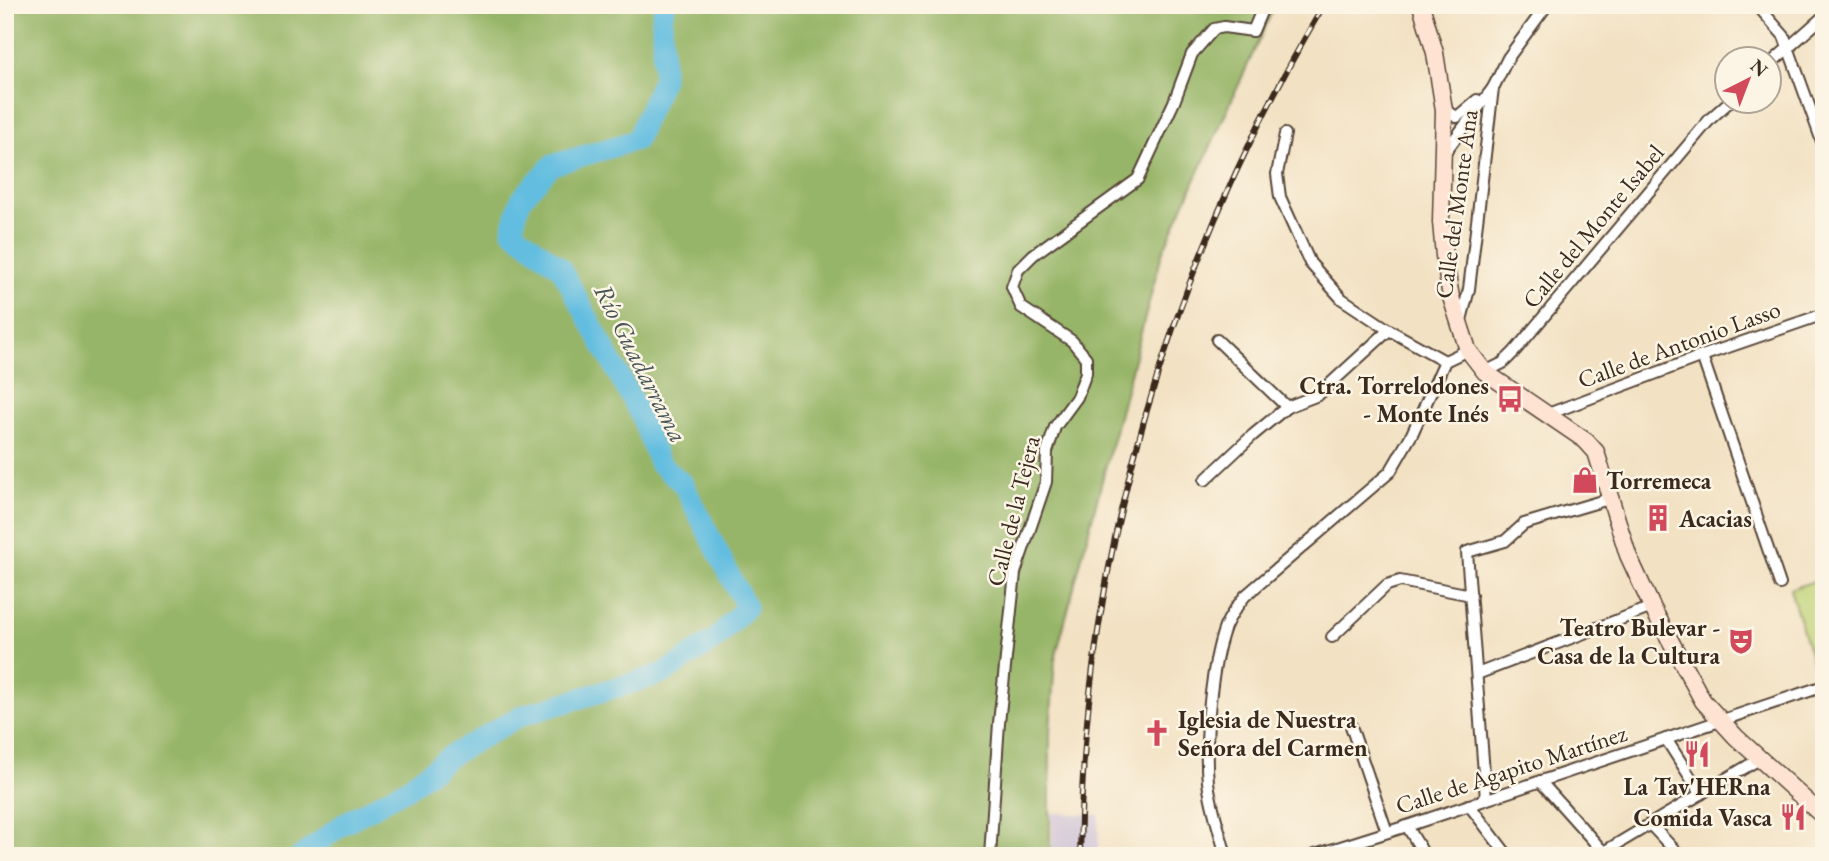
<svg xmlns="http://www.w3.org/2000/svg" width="1829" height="861" font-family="'EB Garamond',serif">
  <rect width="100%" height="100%" fill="#fcf5e5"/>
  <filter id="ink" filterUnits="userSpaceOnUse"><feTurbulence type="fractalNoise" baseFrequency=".0143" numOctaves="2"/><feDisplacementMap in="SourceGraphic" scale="14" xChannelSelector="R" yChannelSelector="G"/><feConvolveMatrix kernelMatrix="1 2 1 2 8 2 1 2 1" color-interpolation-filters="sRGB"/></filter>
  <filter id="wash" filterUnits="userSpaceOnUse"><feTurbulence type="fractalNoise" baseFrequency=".00686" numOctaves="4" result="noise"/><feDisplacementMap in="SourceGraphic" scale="28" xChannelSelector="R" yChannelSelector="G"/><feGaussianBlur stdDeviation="1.57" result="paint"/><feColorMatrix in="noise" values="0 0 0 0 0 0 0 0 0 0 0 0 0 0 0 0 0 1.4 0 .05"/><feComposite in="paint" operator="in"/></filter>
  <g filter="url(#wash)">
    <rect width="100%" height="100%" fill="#f2e1c2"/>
    <path fill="#cabfd6" d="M1052 813 1099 815 1098 856H1052Z"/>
    <path fill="#bfd377" stroke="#7d7e4a" stroke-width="2" d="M1824 578V667L1815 670 1790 589Z"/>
    <path fill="#97b568" stroke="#697043" stroke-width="2" d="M5 5H1275L1162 253 1055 659 1050 731V856H5Z"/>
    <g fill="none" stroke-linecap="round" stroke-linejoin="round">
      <path stroke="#62bde0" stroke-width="21" d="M301 856 343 824 409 787 450 756 520 716 665 673 716 639 746 607 683 484 659 463 641 416 561 268 512 230 521 199 552 165 636 140 663 78 662 17 665 5"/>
    </g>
  </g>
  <g filter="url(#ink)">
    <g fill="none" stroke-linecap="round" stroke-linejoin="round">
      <defs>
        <g id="street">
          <path d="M1757 5 1784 36 1824 147"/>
          <path d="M1770 64 1824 16"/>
          <path d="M1444 110 1457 117 1477 100"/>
          <path d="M1285 134 1277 174 1280 197 1310 263 1342 299 1389 330 1445 361"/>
          <path d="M1445 152 1493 88 1508 58 1547 5"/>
          <path d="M1460 324 1469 289 1493 88"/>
          <path d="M1217 340 1287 407"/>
          <path d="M1702 356 1780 584"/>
          <path d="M1485 372 1503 363 1514 352 1710 119 1729 102"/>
          <path d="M1548 414 1702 356 1824 314"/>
          <path d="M1205 480 1253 435 1287 407 1318 395 1389 330"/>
          <path d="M1332 637 1387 585 1400 581 1471 595"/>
          <path d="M1477 674 1652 607"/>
          <path d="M1351 726 1387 832"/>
          <path d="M1666 739 1701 794"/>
          <path d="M1540 781 1607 856"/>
          <path d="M1486 799 1467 552 1505 541 1524 524 1612 498"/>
          <path d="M1469 805 1508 856"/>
          <path d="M1650 824 1680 856"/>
          <path d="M1407 826 1425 856"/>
          <path d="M990 856 999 723 1015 573 1046 482 1047 452 1055 427 1077 397 1086 373V358L1072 341 1021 307 1012 287 1018 270 1033 255 1138 179 1174 102 1192 54 1214 29 1224 27 1253 31 1264 5"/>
          <path d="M1226 856C1220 832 1211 807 1208 782 1204 743 1211 665 1225 627 1230 615 1237 606 1245 596L1390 472 1412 434 1445 361 1468 350"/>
          <path d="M1312 856 1407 826 1824 686"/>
          <path d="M1597 856 1761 758"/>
        </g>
        <path id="secondary" d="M1421 5 1435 53 1444 110 1441 222 1444 256 1451 297 1468 350 1485 372 1586 441 1596 452 1628 555 1652 607 1703 701 1736 737 1824 817"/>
      </defs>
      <use href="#street" stroke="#564537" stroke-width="14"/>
      <use href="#secondary" stroke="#564537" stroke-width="19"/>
      <use href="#street" stroke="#fff" stroke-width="10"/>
      <use href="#secondary" stroke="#fee3d2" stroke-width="16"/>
      <defs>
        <path id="rail" d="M1080 856C1083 556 1171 262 1324 5"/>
      </defs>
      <use href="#rail" stroke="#3b2a1e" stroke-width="6"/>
      <use href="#rail" stroke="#fcf5e5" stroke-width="3.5" stroke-dasharray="10" stroke-linecap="butt"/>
    </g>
  </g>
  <defs>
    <symbol id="bus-bare" viewBox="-9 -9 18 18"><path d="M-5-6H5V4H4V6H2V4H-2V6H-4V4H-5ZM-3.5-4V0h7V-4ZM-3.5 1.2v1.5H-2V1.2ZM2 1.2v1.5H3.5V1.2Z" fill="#d1495b" stroke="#fcf5e5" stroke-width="2.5" paint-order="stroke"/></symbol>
    <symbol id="shop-bare" viewBox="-9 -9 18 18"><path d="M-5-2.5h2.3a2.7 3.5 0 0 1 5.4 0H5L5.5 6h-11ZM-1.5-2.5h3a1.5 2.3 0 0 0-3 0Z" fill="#d1495b" stroke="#fcf5e5" stroke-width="2.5" paint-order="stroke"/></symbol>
    <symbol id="building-bare" viewBox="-9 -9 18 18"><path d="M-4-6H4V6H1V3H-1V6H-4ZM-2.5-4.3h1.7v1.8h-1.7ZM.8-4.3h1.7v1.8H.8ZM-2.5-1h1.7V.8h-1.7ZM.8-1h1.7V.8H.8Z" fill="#d1495b" stroke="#fcf5e5" stroke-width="2.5" paint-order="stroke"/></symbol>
    <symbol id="theatre-bare" viewBox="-9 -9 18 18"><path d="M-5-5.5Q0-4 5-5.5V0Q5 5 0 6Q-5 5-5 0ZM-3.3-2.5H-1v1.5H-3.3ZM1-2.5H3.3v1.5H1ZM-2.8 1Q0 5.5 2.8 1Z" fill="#d1495b" stroke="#fcf5e5" stroke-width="2.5" paint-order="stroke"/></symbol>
    <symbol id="church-bare" viewBox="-9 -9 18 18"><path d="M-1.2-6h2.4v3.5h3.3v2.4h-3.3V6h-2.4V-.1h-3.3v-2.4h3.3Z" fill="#d1495b" stroke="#fcf5e5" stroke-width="2.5" paint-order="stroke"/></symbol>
    <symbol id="restaurant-bare" viewBox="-9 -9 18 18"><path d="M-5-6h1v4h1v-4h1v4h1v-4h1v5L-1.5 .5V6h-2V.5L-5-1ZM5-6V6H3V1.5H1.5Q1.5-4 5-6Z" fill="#d1495b" stroke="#fcf5e5" stroke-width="2.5" paint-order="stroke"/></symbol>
  </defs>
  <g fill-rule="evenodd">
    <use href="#bus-bare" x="1491" y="380" width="38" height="38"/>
    <use href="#shop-bare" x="1566" y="461" width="38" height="38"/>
    <use href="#building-bare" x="1639" y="499" width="38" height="38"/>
    <use href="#theatre-bare" x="1722" y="622" width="38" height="38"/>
    <use href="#church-bare" x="1138" y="714" width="38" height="38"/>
    <use href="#restaurant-bare" x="1678" y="735" width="38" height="38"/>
    <use href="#restaurant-bare" x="1774" y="798" width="38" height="38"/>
  </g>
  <g text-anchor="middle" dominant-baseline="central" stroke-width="5" stroke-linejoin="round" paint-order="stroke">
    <g font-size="24" fill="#3b2a1e" stroke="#fcf5e5">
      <text transform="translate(1456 204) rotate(-82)">Calle del Monte Ana</text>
      <text transform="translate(1593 226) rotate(-50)">Calle del Monte Isabel</text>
      <text transform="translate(1679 344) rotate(-20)">Calle de Antonio Lasso</text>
      <text transform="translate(1013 511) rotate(-76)">Calle de la Tejera</text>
      <text transform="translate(1511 769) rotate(-18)">Calle de Agapito Martínez</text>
    </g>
    <g font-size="24" font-weight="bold" fill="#3b2a1e" stroke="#fcf5e5" text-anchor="end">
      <text x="1489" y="385">Ctra. Torrelodones<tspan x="1489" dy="28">- Monte Inés</tspan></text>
      <text x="1606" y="480" text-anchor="start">Torremeca</text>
      <text x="1679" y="518" text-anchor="start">Acacias</text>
      <text x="1720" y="627">Teatro Bulevar -<tspan x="1720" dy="28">Casa de la Cultura</tspan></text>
      <text x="1178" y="719" text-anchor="start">Iglesia de Nuestra<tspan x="1178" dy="28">Señora del Carmen</tspan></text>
      <text x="1697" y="786" text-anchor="middle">La Tav'HERna</text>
      <text x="1772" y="817">Comida Vasca</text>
    </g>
    <g font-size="26" font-style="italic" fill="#475658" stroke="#fcf5e5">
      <text transform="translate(641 363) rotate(63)">Río Guadarrama</text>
    </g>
  </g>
  <rect width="1829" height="861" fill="none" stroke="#fcf5e5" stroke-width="28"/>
  <g transform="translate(1748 80) rotate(42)"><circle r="33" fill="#fcf5e5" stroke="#afa495" stroke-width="2"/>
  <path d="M0-5L12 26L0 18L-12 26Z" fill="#d1495b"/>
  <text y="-10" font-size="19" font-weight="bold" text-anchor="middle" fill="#3b2a1e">N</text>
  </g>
</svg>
